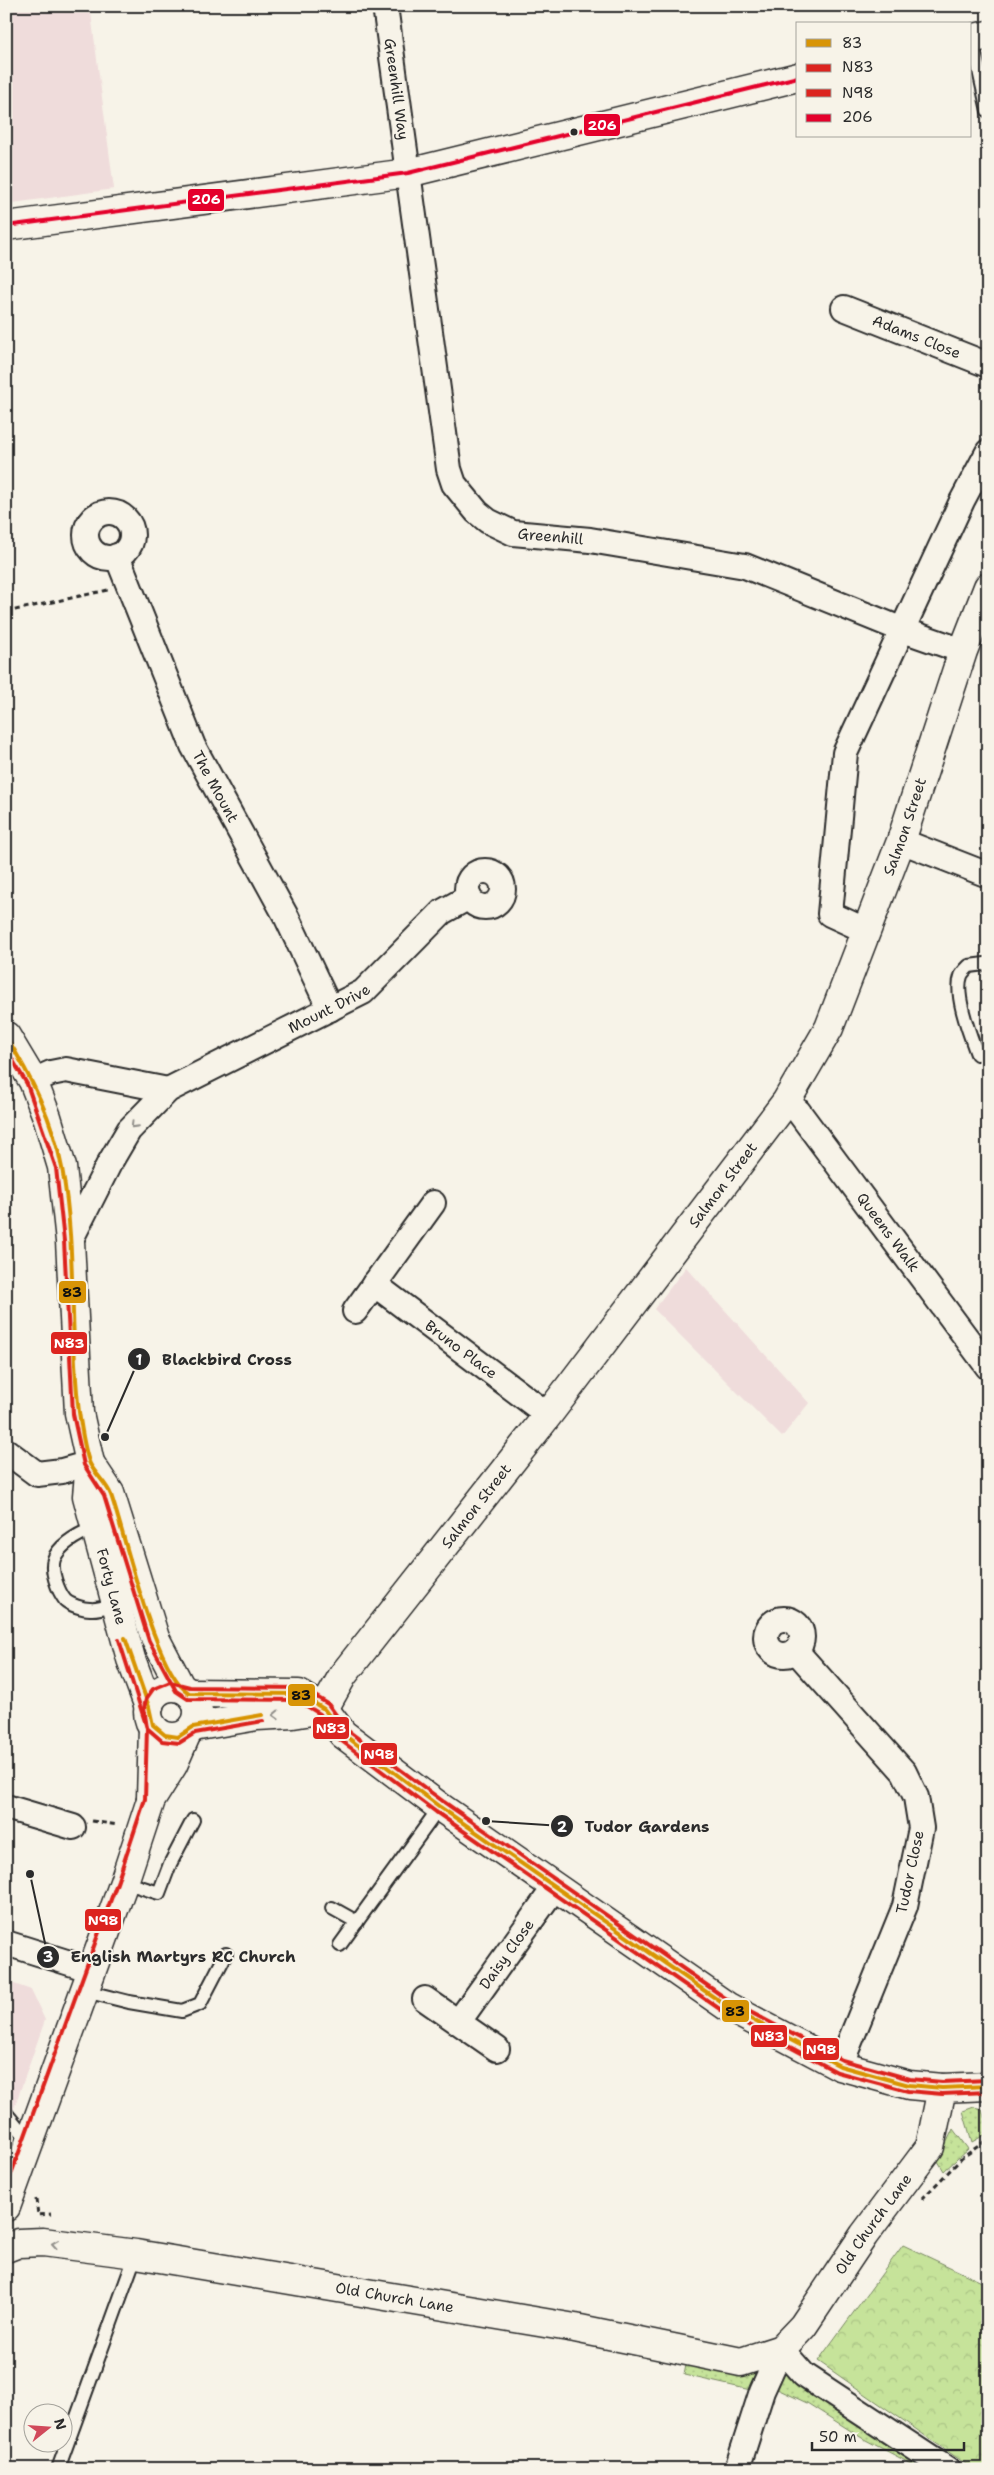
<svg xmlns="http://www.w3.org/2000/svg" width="994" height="2475" font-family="'Shantell Sans',sans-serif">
  <defs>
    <pattern id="grass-dots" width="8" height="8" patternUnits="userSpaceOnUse" patternTransform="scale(1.25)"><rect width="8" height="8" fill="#c6e39a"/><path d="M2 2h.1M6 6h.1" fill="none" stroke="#aac385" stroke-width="1.8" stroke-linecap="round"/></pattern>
    <pattern id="forest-crowns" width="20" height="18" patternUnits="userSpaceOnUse" patternTransform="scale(1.25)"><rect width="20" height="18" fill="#c6e39a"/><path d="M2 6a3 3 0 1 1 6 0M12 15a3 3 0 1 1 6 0" fill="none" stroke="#aac385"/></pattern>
  </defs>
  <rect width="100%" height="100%" fill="#f7f3e8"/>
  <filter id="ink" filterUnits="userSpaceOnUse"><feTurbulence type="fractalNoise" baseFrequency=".02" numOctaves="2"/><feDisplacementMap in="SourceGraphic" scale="10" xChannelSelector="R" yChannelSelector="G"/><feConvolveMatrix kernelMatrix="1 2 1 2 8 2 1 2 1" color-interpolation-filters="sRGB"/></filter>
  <g filter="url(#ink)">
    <g fill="#efdcdb">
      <path d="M6 6H90L114 189 6 204Z"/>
      <path d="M686 1267 809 1403 782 1437 654 1309Z"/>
      <path d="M6 1981 31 1990 45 2020 6 2131Z"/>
    </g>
    <g fill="url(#grass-dots)" stroke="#788762">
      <path d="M974 2107 982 2109 988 2133 972 2142 963 2111Z"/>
      <path d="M953 2129 968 2149 944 2171 938 2161Z"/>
      <path d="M766 2364 755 2391 684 2375 686 2365 711 2369Z"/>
      <path d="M779 2369 932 2469H921L862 2438 807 2403 775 2388Z"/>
    </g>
    <path fill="url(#forest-crowns)" stroke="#788762" d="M903 2245 988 2285V2469H973L818 2361Z"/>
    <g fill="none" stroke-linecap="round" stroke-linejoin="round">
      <defs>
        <g id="lane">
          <path d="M972 39 988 111"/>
          <path d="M977 1054C970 1035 954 995 961 976 962 973 966 969 969 966L985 964"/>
          <path d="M96 1527C81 1533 60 1543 54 1559 50 1570 58 1591 65 1600 70 1605 83 1609 90 1609 98 1610 109 1606 117 1604"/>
          <path d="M124 1882 159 1893 170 1864 193 1820"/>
          <path d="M332 1908 357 1922"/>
          <path d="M340 1945 440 1807"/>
          <path d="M85 1991 129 2002 182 2011 200 2004 226 1954"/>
          <path d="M6 2113 29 2141"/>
          <path d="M58 2469 136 2254"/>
        </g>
        <g id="street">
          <path id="s1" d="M385 6 449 469 454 484 477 512 488 521 513 533 590 540 745 566 903 630 963 651"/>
          <path id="s2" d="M844 308 988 365"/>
          <circle cx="109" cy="535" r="23"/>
          <path id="s3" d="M117 556 193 746 287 918 330 1009"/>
          <path d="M901 841 988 875"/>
          <circle cx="485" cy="889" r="18"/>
          <path d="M867 931 830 914 845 753 962 501 988 452"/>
          <path d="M33 1081 51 1073 66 1070 168 1090"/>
          <path id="s4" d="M786 1102 798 1111 988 1367"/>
          <path id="s5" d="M70 1241 109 1164 129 1130 168 1090 363 992 442 912 469 897"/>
          <path id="s6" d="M374 1284 548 1415"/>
          <path d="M355 1311 433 1203"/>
          <path d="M6 1451 37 1474 62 1471 90 1463"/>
          <circle cx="784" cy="1637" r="18"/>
          <path d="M796 1651 904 1772 916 1797 921 1828 905 1906 840 2066"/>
          <path d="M6 1807 73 1827"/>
          <path d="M6 1943 92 1970"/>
          <path d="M425 1999 497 2049"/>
          <path id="s7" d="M459 2021 555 1887"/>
          <path d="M737 2469 762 2391 781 2349 804 2375 947 2469"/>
        </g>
        <g id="secondary">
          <path d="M970 39 988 35"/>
          <path d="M6 226 408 173 798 77"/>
          <path d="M324 1709 343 1734 440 1807 728 2007 840 2066 909 2085 942 2088 988 2086"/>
          <path id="s8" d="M6 2248 19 2243 43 2242 136 2254 575 2328 741 2362 781 2349 803 2326 864 2235 930 2147 942 2088"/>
        </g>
        <g id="primary">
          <path id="s9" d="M6 1036 33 1081 47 1117 62 1167 70 1241 79 1413 90 1463 87 1496 131 1659 149 1707"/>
          <path d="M90 1463 110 1493 155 1638 181 1688"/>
          <circle cx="173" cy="1712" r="25"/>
          <path d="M189 1693 299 1694 324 1709"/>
          <path id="s10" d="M324 1709 343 1675 548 1415 786 1102 829 1028 901 841 963 651 988 587"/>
          <path d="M193 1727 257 1716 293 1714 324 1709"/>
          <path d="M151 1798 153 1727"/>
          <path d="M6 2207 124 1882 151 1800 173 1765 187 1733"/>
        </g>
      </defs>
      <use href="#lane" stroke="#2b2b2b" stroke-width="16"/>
      <use href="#street" stroke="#2b2b2b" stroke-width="28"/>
      <use href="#secondary" stroke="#2b2b2b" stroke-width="31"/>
      <use href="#primary" stroke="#2b2b2b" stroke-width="31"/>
      <g stroke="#2b2b2b" stroke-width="3" stroke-dasharray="5 4" stroke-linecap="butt">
        <path d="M6 612 108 590"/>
        <path d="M92 1821 118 1825"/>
        <path d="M979 2195H988"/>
        <path d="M36 2199 38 2215 51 2214"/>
        <path d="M922 2199 962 2158 988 2139"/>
      </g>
      <use href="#lane" stroke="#f7f3e8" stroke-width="12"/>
      <use href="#street" stroke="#f7f3e8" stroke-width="24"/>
      <use href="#secondary" stroke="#f7f3e8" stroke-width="28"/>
      <use href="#primary" stroke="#f7f3e8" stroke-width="28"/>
      <defs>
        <g id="bus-1">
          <path d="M6 1036C31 1077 53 1120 62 1168 77 1248 69 1331 79 1412 81 1426 85 1452 90 1464 96 1475 107 1484 111 1495 126 1538 155 1672 189 1693L299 1694 324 1709 343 1734 440 1807 728 2007 840 2066 909 2085 942 2088 988 2086"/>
          <path d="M125 1638 149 1707 153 1725 165 1735 178 1737 193 1727 262 1715"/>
        </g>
        <g id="bus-2">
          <path d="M6 1049 27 1084 56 1168 64 1241 73 1414 84 1465 104 1496 149 1641 176 1691 188 1699 297 1700 320 1714 339 1739 436 1812 724 2012 837 2072 908 2091 942 2094 988 2092"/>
          <path d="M119 1640 147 1728 162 1741 179 1743 195 1733 263 1721"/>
        </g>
        <path id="bus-3" d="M6 2188 118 1880 145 1799 147 1728 144 1708 146 1699 153 1689 170 1682 190 1687 302 1688 328 1704 347 1730 444 1802 731 2002 842 2060 910 2079 942 2082 988 2080"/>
        <path id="bus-4" d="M6 226 408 173 798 77"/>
      </defs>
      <use href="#bus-1" stroke="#f7f3e8" stroke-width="8"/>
      <use href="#bus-2" stroke="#f7f3e8" stroke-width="8"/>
      <use href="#bus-3" stroke="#f7f3e8" stroke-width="8"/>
      <use href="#bus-4" stroke="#f7f3e8" stroke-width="8"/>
      <use href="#bus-1" stroke="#d89406" stroke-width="4"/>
      <use href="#bus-2" stroke="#dc241f" stroke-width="4"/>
      <use href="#bus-3" stroke="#dc241f" stroke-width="4"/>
      <use href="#bus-4" stroke="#e4002b" stroke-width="4"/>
    </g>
    <defs><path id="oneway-chevron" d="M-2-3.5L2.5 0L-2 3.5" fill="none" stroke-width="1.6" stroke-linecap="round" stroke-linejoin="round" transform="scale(1.25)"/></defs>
    <g stroke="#918f8a">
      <use href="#oneway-chevron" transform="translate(134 1125) rotate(134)"/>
      <use href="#oneway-chevron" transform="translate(276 1715) rotate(178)"/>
      <use href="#oneway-chevron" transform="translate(55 2244) rotate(-171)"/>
    </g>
  </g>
  <circle fill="#2b2b2b" stroke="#f7f3e8" stroke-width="2" cx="574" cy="132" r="4.5"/>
  <g text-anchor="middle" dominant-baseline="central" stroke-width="4" stroke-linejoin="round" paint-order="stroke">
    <g font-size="15" fill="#2b2b2b" stroke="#f7f3e8">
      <text stroke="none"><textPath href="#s1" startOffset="84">Greenhill Way</textPath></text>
      <text stroke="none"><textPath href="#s2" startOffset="78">Adams Close</textPath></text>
      <text stroke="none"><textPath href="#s1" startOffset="599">Greenhill</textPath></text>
      <text stroke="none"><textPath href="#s3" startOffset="251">The Mount</textPath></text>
      <text stroke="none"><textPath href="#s10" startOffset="1064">Salmon Street</textPath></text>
      <text stroke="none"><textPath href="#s5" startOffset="362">Mount Drive</textPath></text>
      <text stroke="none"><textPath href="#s10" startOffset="659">Salmon Street</textPath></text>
      <text stroke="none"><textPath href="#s4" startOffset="166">Queens Walk</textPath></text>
      <text stroke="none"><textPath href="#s6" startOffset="109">Bruno Place</textPath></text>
      <text stroke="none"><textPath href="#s10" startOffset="254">Salmon Street</textPath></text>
      <text stroke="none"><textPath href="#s9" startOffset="568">Forty Lane</textPath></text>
      <text transform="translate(910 1872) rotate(-78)">Tudor Close</text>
      <text stroke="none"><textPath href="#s7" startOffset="82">Daisy Close</textPath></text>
      <text stroke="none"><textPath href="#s8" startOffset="944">Old Church Lane</textPath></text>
      <text stroke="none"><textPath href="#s8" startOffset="394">Old Church Lane</textPath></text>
    </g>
  </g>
  <path fill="none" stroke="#2b2b2b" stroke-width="2" d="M105 1437L139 1359M486 1821L562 1826M30 1874L48 1957"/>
  <g fill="#2b2b2b" stroke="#f7f3e8" stroke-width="2">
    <circle cx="105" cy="1437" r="5"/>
    <circle cx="486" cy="1821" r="5"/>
    <circle cx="30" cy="1874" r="5"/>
    <circle cx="139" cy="1359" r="12"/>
    <circle cx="562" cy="1826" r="12"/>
    <circle cx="48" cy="1957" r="12"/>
  </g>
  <g font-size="15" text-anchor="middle" font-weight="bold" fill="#fff">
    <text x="139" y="1365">1</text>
    <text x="562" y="1832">2</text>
    <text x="48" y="1962">3</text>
  </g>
  <g font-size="16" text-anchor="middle" font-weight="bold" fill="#2b2b2b" stroke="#f7f3e8" stroke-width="4" stroke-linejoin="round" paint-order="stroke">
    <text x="227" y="1365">Blackbird Cross</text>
    <text x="647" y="1832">Tudor Gardens</text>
    <text x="183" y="1962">English Martyrs RC Church</text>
  </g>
  <g stroke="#f7f3e8" stroke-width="2">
    <rect x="583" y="113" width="38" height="24" rx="5" fill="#e4002b"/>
    <rect x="187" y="188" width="38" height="24" rx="5" fill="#e4002b"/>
    <rect x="58" y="1280" width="29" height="24" rx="5" fill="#d89406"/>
    <rect x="50" y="1331" width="38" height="24" rx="5" fill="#dc241f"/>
    <rect x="287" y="1683" width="29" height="24" rx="5" fill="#d89406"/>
    <rect x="312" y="1716" width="38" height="24" rx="5" fill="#dc241f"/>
    <rect x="360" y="1742" width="38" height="24" rx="5" fill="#dc241f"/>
    <rect x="84" y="1908" width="38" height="24" rx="5" fill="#dc241f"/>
    <rect x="721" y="1999" width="29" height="24" rx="5" fill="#d89406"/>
    <rect x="750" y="2024" width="38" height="24" rx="5" fill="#dc241f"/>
    <rect x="802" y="2037" width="38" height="24" rx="5" fill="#dc241f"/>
  </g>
  <g font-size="14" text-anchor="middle" font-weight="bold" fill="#fff">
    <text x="602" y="130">206</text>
    <text x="206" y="204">206</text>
    <text x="69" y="1348">N83</text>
    <text x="331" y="1733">N83</text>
    <text x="379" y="1759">N98</text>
    <text x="103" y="1925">N98</text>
    <text x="769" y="2041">N83</text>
    <text x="821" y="2054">N98</text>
  </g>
  <g font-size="14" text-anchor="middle" font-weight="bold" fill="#111">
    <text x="72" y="1297">83</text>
    <text x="301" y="1700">83</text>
    <text x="735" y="2016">83</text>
  </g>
  <rect width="994" height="2475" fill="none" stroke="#f7f3e8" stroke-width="25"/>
  <rect x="12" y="12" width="969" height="2450" fill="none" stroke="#2b2b2b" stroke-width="2" filter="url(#ink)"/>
  <rect x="796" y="22" width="175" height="115" fill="#f7f3e8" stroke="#a5a39c"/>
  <rect x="806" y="39" width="25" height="8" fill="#d89406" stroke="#a5a39c"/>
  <text x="842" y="48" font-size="15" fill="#2b2b2b">83</text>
  <rect x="806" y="64" width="25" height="8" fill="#dc241f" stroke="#a5a39c"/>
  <text x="842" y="72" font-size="15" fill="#2b2b2b">N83</text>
  <rect x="806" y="89" width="25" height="8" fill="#dc241f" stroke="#a5a39c"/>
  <text x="842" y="98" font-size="15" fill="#2b2b2b">N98</text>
  <rect x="806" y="114" width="25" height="8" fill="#e4002b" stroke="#a5a39c"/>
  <text x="842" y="122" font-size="15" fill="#2b2b2b">206</text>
  <g transform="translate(48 2428) rotate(73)"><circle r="24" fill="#f7f3e8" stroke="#a5a39c"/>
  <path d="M0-4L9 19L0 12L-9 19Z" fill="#d1495b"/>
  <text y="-8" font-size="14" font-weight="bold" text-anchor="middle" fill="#2b2b2b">N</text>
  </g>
  <path d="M812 2442v8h152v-8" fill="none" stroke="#2b2b2b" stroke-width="2.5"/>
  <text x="819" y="2442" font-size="15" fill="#2b2b2b" stroke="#f7f3e8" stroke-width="4" paint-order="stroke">50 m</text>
</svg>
